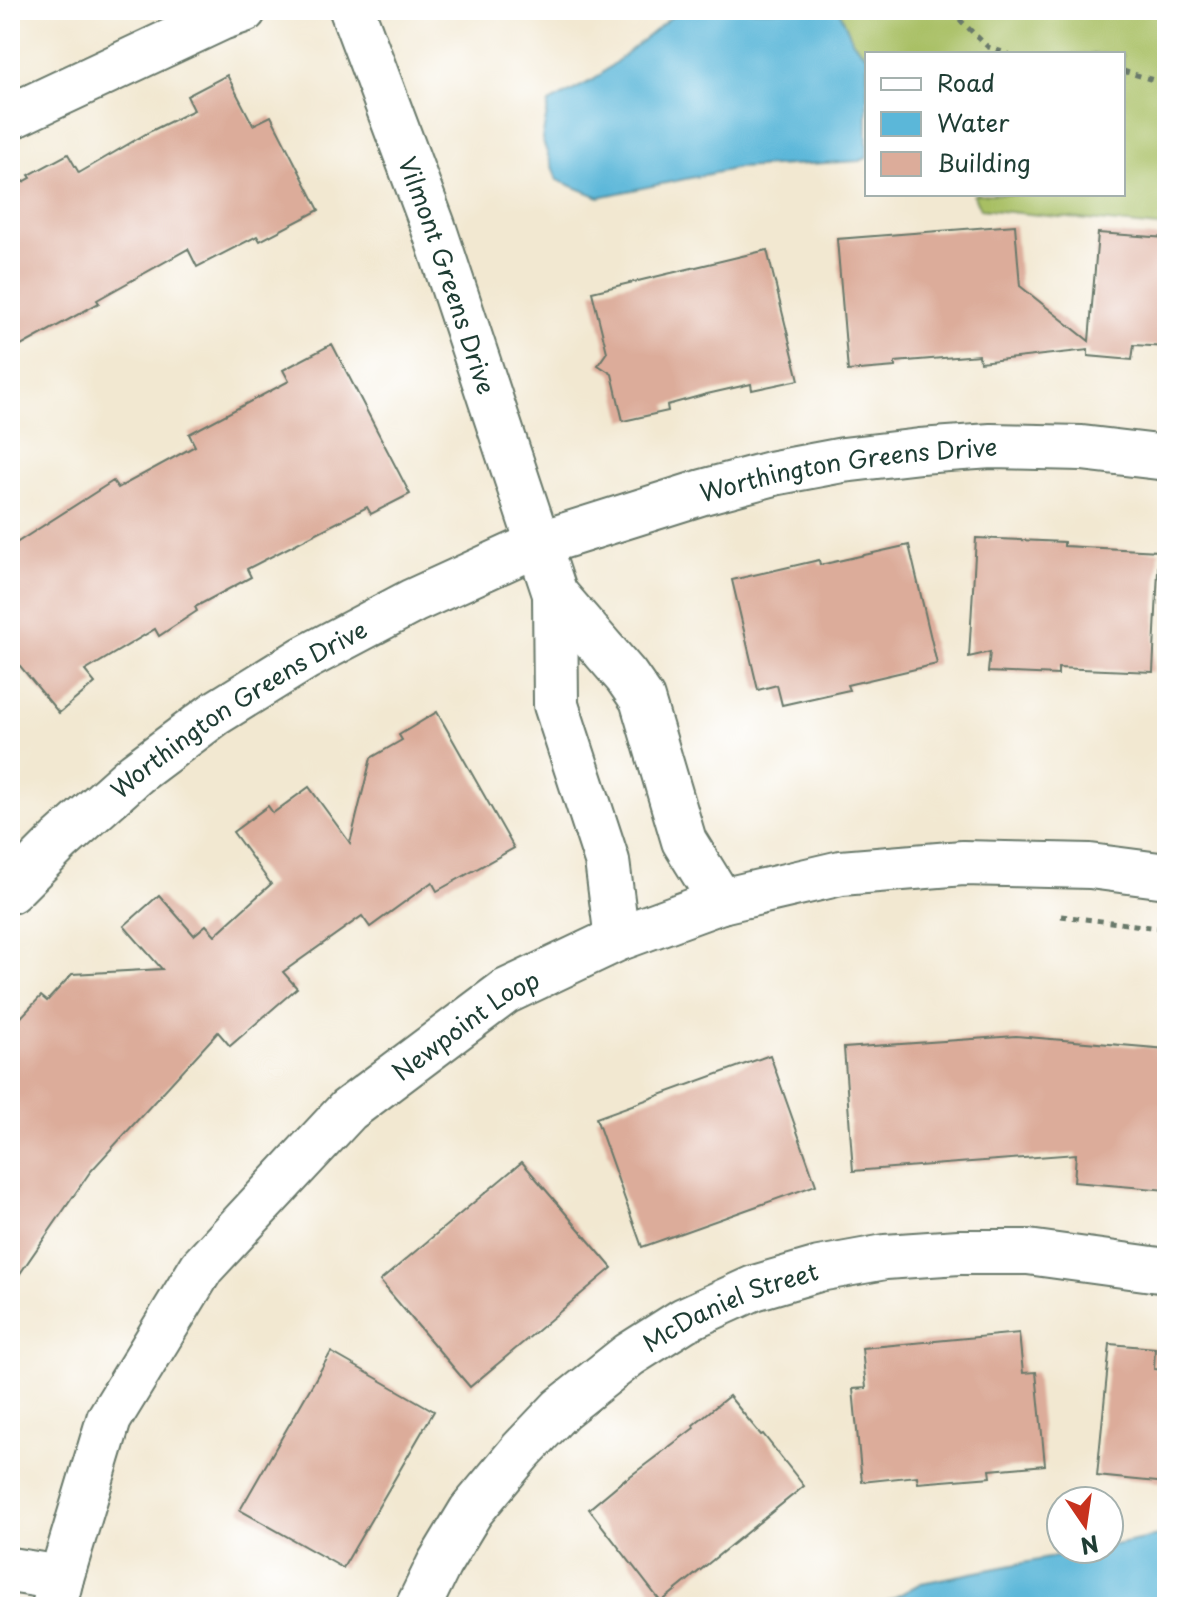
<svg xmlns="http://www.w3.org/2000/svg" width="1177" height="1617" font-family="'Playpen Sans',sans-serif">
  <rect width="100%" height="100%" fill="#fff"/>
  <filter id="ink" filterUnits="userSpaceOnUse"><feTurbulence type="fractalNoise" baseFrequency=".0125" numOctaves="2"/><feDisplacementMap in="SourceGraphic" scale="16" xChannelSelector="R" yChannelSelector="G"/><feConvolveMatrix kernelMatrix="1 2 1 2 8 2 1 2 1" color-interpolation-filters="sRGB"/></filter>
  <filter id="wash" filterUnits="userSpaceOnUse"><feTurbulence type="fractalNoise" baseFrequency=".006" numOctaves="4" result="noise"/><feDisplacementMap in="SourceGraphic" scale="32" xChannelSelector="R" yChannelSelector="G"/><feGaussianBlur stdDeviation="1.8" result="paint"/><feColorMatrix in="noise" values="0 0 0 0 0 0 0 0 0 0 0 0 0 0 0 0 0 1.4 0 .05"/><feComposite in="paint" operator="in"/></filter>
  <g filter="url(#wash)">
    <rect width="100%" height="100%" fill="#f2e8d1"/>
    <path fill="#a8bf64" stroke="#647e4c" stroke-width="2" d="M839 10H1167V228L980 209 973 194H1123V54H867V56L853 42Z"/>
    <g fill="#5bb7d9" stroke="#3d7a86" stroke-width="2">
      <path d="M680 10H839L853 42 867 56V158L859 161 738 168 599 197 557 180 542 139 549 103 595 79Z"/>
      <path d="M1163 1535 1167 1537V1607H877L921 1583 1094 1549H1109V1546Z"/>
    </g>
    <g id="blocks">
      <g fill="#dcac9a">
        <path d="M227 75 253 125 271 116 319 210 260 241 257 236 197 267 188 249 97 300 99 303 10 352V189L31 178 29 175 68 154 79 173 151 131 194 110 187 96Z"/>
        <path d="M1015 225 1020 286 1089 341 1098 233 1167 238V347L1134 345 1132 360 1088 356V350L980 362 979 355 895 362V367L848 371 837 239Z"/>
        <path d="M767 250 799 380 752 390 751 384 707 394 667 405 668 411 623 421 612 374 598 365 607 352 592 292Z"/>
        <path d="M332 344 410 494 371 514 367 507 247 569 251 577 195 607 197 611 159 636 155 629 85 671 95 683 59 713 10 654V547L113 481 118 488 195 446 189 434 289 381 283 370Z"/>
        <path d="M976 538 1064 542V546L1159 551 1153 672 1058 668V675L988 672 990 652 969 657Z"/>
        <path d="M909 545 937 664 847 685 849 690 782 705 777 685 758 690 732 580 819 560 820 565Z"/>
        <path d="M437 712 514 848 437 891 432 882 370 927 362 916 283 972 297 988 230 1046 218 1032 90 1172 10 1288V1029L41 996 47 1001 72 974 162 969 124 926 159 895 194 935 206 925 215 935 271 884 233 832 268 806 273 813 309 787 350 843 371 758 402 740 399 735Z"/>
        <path d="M1016 1036 1167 1049V1190L1074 1182 1076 1154 853 1171 844 1048Z"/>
        <path d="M770 1055 816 1185 642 1247 596 1118Z"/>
        <path d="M522 1162 612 1268 470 1387 380 1281Z"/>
        <path d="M1019 1333 1023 1373 1036 1372 1045 1465 990 1470 991 1477 918 1483 917 1476 862 1482 853 1389 866 1388 862 1348Z"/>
        <path d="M1110 1344 1155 1348 1154 1369 1167 1370V1483L1097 1476Z"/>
        <path d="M331 1352 434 1411 343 1568 240 1510Z"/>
        <path d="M729 1396 761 1435 763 1434 804 1486 661 1602 589 1509 625 1479V1480L694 1428 693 1425Z"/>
      </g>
    </g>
  </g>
  <g filter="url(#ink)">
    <use href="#blocks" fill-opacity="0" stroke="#69796b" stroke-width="2"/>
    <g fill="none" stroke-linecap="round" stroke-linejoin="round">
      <defs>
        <g id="street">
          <path id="s1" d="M352 10 433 226 555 594 556 705 607 861 617 939"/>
          <path d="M10 117 221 18 244 10"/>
          <path d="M555 594 626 676 642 699 684 841 721 901"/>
          <path id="s2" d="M10 891 61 840 136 773 216 713 305 658 413 601 538 544 703 492 774 473 843 460 920 451 991 446 1082 448 1167 458"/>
          <path d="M10 1570 61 1578"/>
          <path id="s3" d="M54 1607 61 1578 109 1419 202 1267 348 1110 505 992 617 939 721 901 841 873 963 863 1090 866 1167 876"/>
          <path id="s4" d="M418 1607 439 1564 471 1511 521 1451 561 1409 629 1355 684 1320 754 1288 819 1269 885 1257 959 1252H1028L1167 1271"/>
        </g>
      </defs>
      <use href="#street" stroke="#69796b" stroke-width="48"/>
      <g stroke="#69796b" stroke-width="5" stroke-dasharray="6 6" stroke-linecap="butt">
        <path d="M952 10 962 22 988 47 1008 54"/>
        <path d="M1123 71 1167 84"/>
        <path d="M1061 916 1167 929"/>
      </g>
      <use href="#street" stroke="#fff" stroke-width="44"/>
    </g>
  </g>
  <g text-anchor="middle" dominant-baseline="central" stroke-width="8" stroke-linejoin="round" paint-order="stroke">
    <g font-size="24" fill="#1f3d34" stroke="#fff">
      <text stroke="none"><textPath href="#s1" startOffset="282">Vilmont Greens Drive</textPath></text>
      <text stroke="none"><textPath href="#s2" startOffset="958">Worthington Greens Drive</textPath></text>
      <text stroke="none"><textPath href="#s2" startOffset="294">Worthington Greens Drive</textPath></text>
      <text stroke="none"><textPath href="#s3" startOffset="734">Newpoint Loop</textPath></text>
      <text stroke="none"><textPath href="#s4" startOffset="446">McDaniel Street</textPath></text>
    </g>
  </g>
  <rect width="1177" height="1617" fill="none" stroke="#fff" stroke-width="40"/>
  <rect x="865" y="52" width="260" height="144" fill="#ffffff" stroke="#a5b1ae" stroke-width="2"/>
  <rect x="881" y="78" width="40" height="12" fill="#ffffff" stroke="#a5b1ae" stroke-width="2"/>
  <text x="937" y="92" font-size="24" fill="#1f3d34">Road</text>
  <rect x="881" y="112" width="40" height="24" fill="#5bb7d9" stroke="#a5b1ae" stroke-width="2"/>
  <text x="937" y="132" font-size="24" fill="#1f3d34">Water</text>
  <rect x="881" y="152" width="40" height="24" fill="#dcac9a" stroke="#a5b1ae" stroke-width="2"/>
  <text x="937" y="172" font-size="24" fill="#1f3d34">Building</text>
  <g transform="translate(1085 1525) rotate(167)"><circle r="38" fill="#ffffff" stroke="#a5b1ae" stroke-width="2"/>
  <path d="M0-6L14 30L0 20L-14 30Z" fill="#c8321e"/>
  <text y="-12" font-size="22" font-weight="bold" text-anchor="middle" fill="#1f3d34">N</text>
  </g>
</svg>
